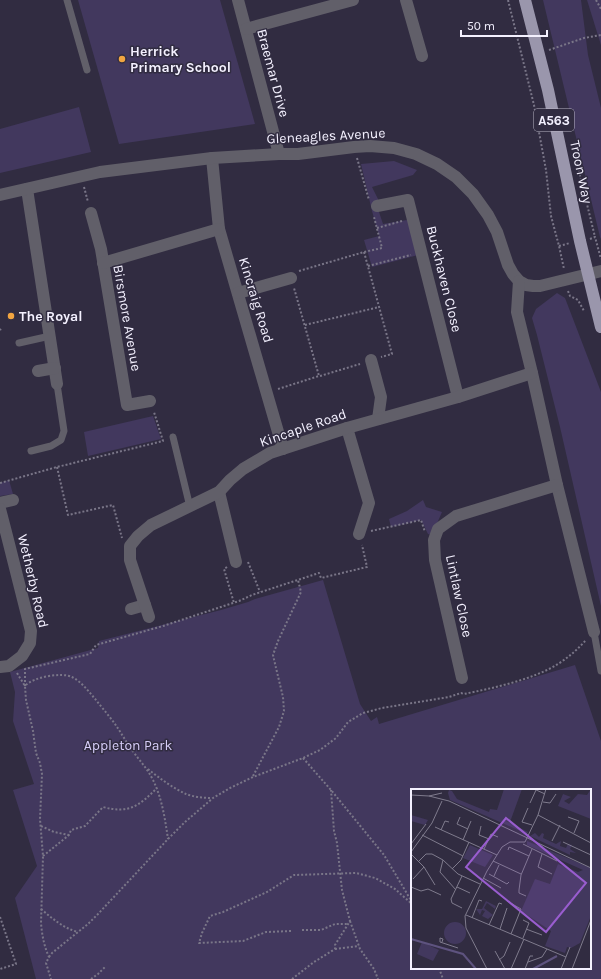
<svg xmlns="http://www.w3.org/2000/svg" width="601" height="979" font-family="Karla,sans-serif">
  <rect width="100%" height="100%" fill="#312c41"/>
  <g fill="#42385e" fill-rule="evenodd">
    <path d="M78 0H220L255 124 119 144Z"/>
    <path d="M543 0H581L588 55 601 108V239L600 237Z"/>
    <path d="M587 0H601V45Z"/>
    <path d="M79 107 91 152 0 173V129Z"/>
    <path d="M394 161 417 170 413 175 372 187 379 201 377 206 383 224 413 219 422 254 372 267 364 240 379 236 372 211 361 164Z"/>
    <path d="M557 293 565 298 601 392V606L560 427 537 335 532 318 536 309Z"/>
    <path d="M153 416 161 439 88 456 84 432Z"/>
    <path d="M9 480 13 494 0 496V483Z"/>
    <path d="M423 500 426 507 442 512 432 535 428 534 421 520 391 527 389 519 407 511Z"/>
    <path d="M323 580 360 704 371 721 377 717 379 724 575 665 601 741V979H36L15 898 37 866 13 790 34 784 13 721 15 692 10 672 98 648 99 641 221 610 248 602 255 599ZM412 790H590V968H412Z"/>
  </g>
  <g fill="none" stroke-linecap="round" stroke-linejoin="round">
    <g stroke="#7a7688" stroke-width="2" stroke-dasharray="2 2" stroke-linecap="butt">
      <path d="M508 0 534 105 546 170 551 216 559 246 564 269"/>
      <path d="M596 0 601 9"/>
      <path d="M549 50 584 38 601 35"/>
      <path d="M575 155 595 237"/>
      <path d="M357 158 369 200"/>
      <path d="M84 187 88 202"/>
      <path d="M377 228 402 221"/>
      <path d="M590 239 595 237 601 259"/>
      <path d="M559 246 570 243"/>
      <path d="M364 252 392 354 381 357"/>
      <path d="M368 266 411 255"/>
      <path d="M299 271 364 252 382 248 374 217"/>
      <path d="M568 291 570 296 578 300 584 311"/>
      <path d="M305 325 379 307"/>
      <path d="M0 330 1 329"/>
      <path d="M320 376 360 364"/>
      <path d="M278 389 319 376 294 288"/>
      <path d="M57 467 68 515 113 505 122 538"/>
      <path d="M0 483 57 467 163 441 154 412"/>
      <path d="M371 531 421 520 425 532"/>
      <path d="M248 562 260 592"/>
      <path d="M227 567 224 569 234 603"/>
      <path d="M17 673 25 686 26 700 33 731 36 753 40 763 42 774 40 819 43 856 41 923C42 935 44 946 49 957L46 963 51 979"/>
      <path d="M26 685C34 677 62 672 72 677 82 682 89 692 96 700 103 709 111 718 117 727 122 734 126 742 132 750 139 760 147 768 153 780 162 798 165 819 168 839"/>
      <path d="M25 686V669L90 654 96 645 163 626 239 601 252 595 319 573 321 578 367 567 362 545"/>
      <path d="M303 758 331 790 384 855 412 902"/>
      <path d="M148 769C159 778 173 788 186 794 194 797 203 798 212 798"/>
      <path d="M253 776 279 727 284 711 283 697 276 668 273 655 278 641 301 592 298 580"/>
      <path d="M41 826 54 832 69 835"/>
      <path d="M43 856 69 835 71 830 85 826 103 807C129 814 139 806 157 788"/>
      <path d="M41 909C53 919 63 928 78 932"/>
      <path d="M0 917 16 964 0 969"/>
      <path d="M350 921 360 949 374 969 378 979"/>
      <path d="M302 930H321L335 924H348"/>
      <path d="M291 931 266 932 243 941 199 943 202 933 210 916 223 912 267 892 294 875 356 873 375 878 395 889 412 904"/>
      <path d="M335 949 359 946"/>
      <path d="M49 957 52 953 88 924 98 914 168 839 185 822 213 798 230 788 253 777 303 758 320 750 336 738 348 722 363 713 382 708 449 697 461 693 464 694C493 688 532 680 558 664 569 657 578 649 586 640"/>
      <path d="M439 968 443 979"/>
      <path d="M91 979 98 974 106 966"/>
      <path d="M292 979 314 962 335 949V945L350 921 342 890 337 843 334 831 331 790"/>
    </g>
    <g stroke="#615f69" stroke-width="7">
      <path d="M67 0 87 70"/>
      <path d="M19 343 50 336"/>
      <path d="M173 437 190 507"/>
      <path d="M31 451 51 446 61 440 64 431 57 384"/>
      <path d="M594 632 601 671"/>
    </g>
    <g stroke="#615f69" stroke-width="12">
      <path d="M238 0 279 154"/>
      <path d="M406 0 422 56"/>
      <path d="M246 29 353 0"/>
      <path d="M212 158 219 229 283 449"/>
      <path d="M27 189 57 384"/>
      <path d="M0 195 100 172 212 158 279 154H298L354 147 370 146 394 148 416 154 437 164 456 177 473 194 488 215 497 232 508 265 513 274 519 281 526 285 533 286H540L601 271"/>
      <path d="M377 206 408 200 458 397"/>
      <path d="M91 213 101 249 127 405 150 401"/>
      <path d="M103 263 219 229"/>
      <path d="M519 281 517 312 532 373 557 485 594 632"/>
      <path d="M238 293 291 278"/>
      <path d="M371 360 381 397 378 419"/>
      <path d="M38 371 55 368"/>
      <path d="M347 428 369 503 359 534"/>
      <path d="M219 492 236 562"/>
      <path d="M0 503 13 500"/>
      <path d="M0 509 6 532 31 631 30 643 22 656 9 666 0 667"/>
      <path d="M131 609 145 605"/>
      <path d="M149 617 130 560V546L138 536 151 525 219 492 230 480 243 469 270 453 347 428 458 397 532 373"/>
      <path d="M462 678 435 560 434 540 438 529 456 516 557 485"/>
    </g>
    <path stroke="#9a96ac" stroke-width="12" d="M525 0 548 90 580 241 601 327"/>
  </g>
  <g fill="#f2a541" stroke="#312c41" stroke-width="1.5">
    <circle cx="122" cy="59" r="4"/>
    <circle cx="11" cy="316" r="4"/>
  </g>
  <g text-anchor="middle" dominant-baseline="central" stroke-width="3" stroke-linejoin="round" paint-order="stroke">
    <rect fill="#312c41" stroke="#bab6c6" stroke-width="1" x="534" y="109" width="40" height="22" rx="3"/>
    <g font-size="13" font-weight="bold" fill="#f4f1ff">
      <text x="554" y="120">A563</text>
    </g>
    <g font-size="14" font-weight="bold" fill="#f4f1ff" stroke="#312c41" text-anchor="start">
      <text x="130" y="51">Herrick<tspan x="130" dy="16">Primary School</tspan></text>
      <text x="19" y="316">The Royal</text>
    </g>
    <g font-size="14" fill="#f4f1ff" stroke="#312c41">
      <text transform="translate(273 73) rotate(75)">Braemar Drive</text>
      <text transform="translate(326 136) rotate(-3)">Gleneagles Avenue</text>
      <text transform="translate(581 172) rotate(78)">Troon Way</text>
      <text transform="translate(444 279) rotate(76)">Buckhaven Close</text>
      <text transform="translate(256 300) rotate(73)">Kincraig Road</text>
      <text transform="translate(127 318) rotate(80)">Birsmore Avenue</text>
      <text transform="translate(303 428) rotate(-19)">Kincaple Road</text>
      <text transform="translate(33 581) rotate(77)">Wetherby Road</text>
      <text transform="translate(459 596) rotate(78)">Lintlaw Close</text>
    </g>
    <g font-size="14" fill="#d6cdf8" stroke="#312c41">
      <text x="128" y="745">Appleton Park</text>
    </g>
  </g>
  <g transform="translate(411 789)">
    <rect width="180" height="180" fill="#312c41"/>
    <path d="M93 0H111L99 33 93 31 117 43 116 45 39 11 37 4 38 1 41 2 46 10 78 23 79 20 86 21ZM180 0V30L147 17 152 5 160 8 153 12 158 15 167 5 176 6ZM0 26 17 31 14 36 0 32ZM124 44 128 48 131 44 133 45 132 49 145 55 150 52 149 57 155 59 157 55 161 56 159 60 165 64 159 63V66L119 47ZM116 52 180 79V127L169 154 160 159 156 158 154 164 134 157 140 142 110 122 124 90 139 95 147 75 167 83 172 81 116 56ZM59 56 82 66 74 78 52 69ZM75 112 85 117 84 120 76 114 73 119 82 126 77 130 71 127 74 122 71 121 69 126 65 120H71ZM33 144a11 11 0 1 1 22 0a11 11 0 1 1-22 0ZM11 153 28 161 22 172 6 165Z" fill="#42385e"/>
    <path fill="none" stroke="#5e537f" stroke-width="2" d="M0 150 52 165 65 180M122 180 146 167"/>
    <path fill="none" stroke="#7f7b8d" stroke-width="1" d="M123 0 134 5M0 6 18 7 31 4M18 7 38 12 180 79M132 13 139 14 145 5M119 14 125 1M117 19 111 33 121 36M127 26 180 54M49 28 46 35 57 40M157 28 168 32 163 44M70 37 68 46 78 50M24 38 86 66M30 41 34 32 38 33M11 46 52 67M52 51 60 32M141 52 149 36M152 53 180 66M0 55 15 35M112 55 146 72M73 60 80 45 87 48M97 61 98 58 118 67M0 63 21 34 31 12M0 65 13 78 24 96M131 65 127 78 141 85M32 71 29 83 45 101M8 72 15 65H21L32 71 47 85 69 95M82 72 110 85M41 80 50 71 58 53M78 85 96 95 98 93M51 87 40 110 41 114 51 119M83 87 88 76M72 89 90 99M2 90 13 78M0 98 10 102 17 100 30 106M46 98 59 104M115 107 108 104V101L110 86 121 60M96 112 110 120 100 145M55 126 155 168M61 129 68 111 71 112M78 136 88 114 91 115M89 140 96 119M115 140 131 146M112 149 118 134 112 131M31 153 32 150 29 149V153L47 159M84 162 94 180M88 171 93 167 99 153M117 173 131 168 136 160M76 180 55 139 54 127 76 82 91 58 99 53H114L127 26 135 0M100 180 113 150M114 180 119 167H122M150 180 159 158M161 180 180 131"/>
    <path fill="#995dcf" fill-opacity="0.15" stroke="#995dcf" stroke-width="2" d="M95 29 175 94 135 143 55 78Z"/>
    <rect width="180" height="180" fill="none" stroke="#f4f1ff" stroke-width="2"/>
  </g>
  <path d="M461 30v6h86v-6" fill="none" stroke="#f4f1ff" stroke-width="2"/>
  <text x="467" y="30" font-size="12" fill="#f4f1ff" stroke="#312c41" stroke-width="3" paint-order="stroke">50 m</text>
</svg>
